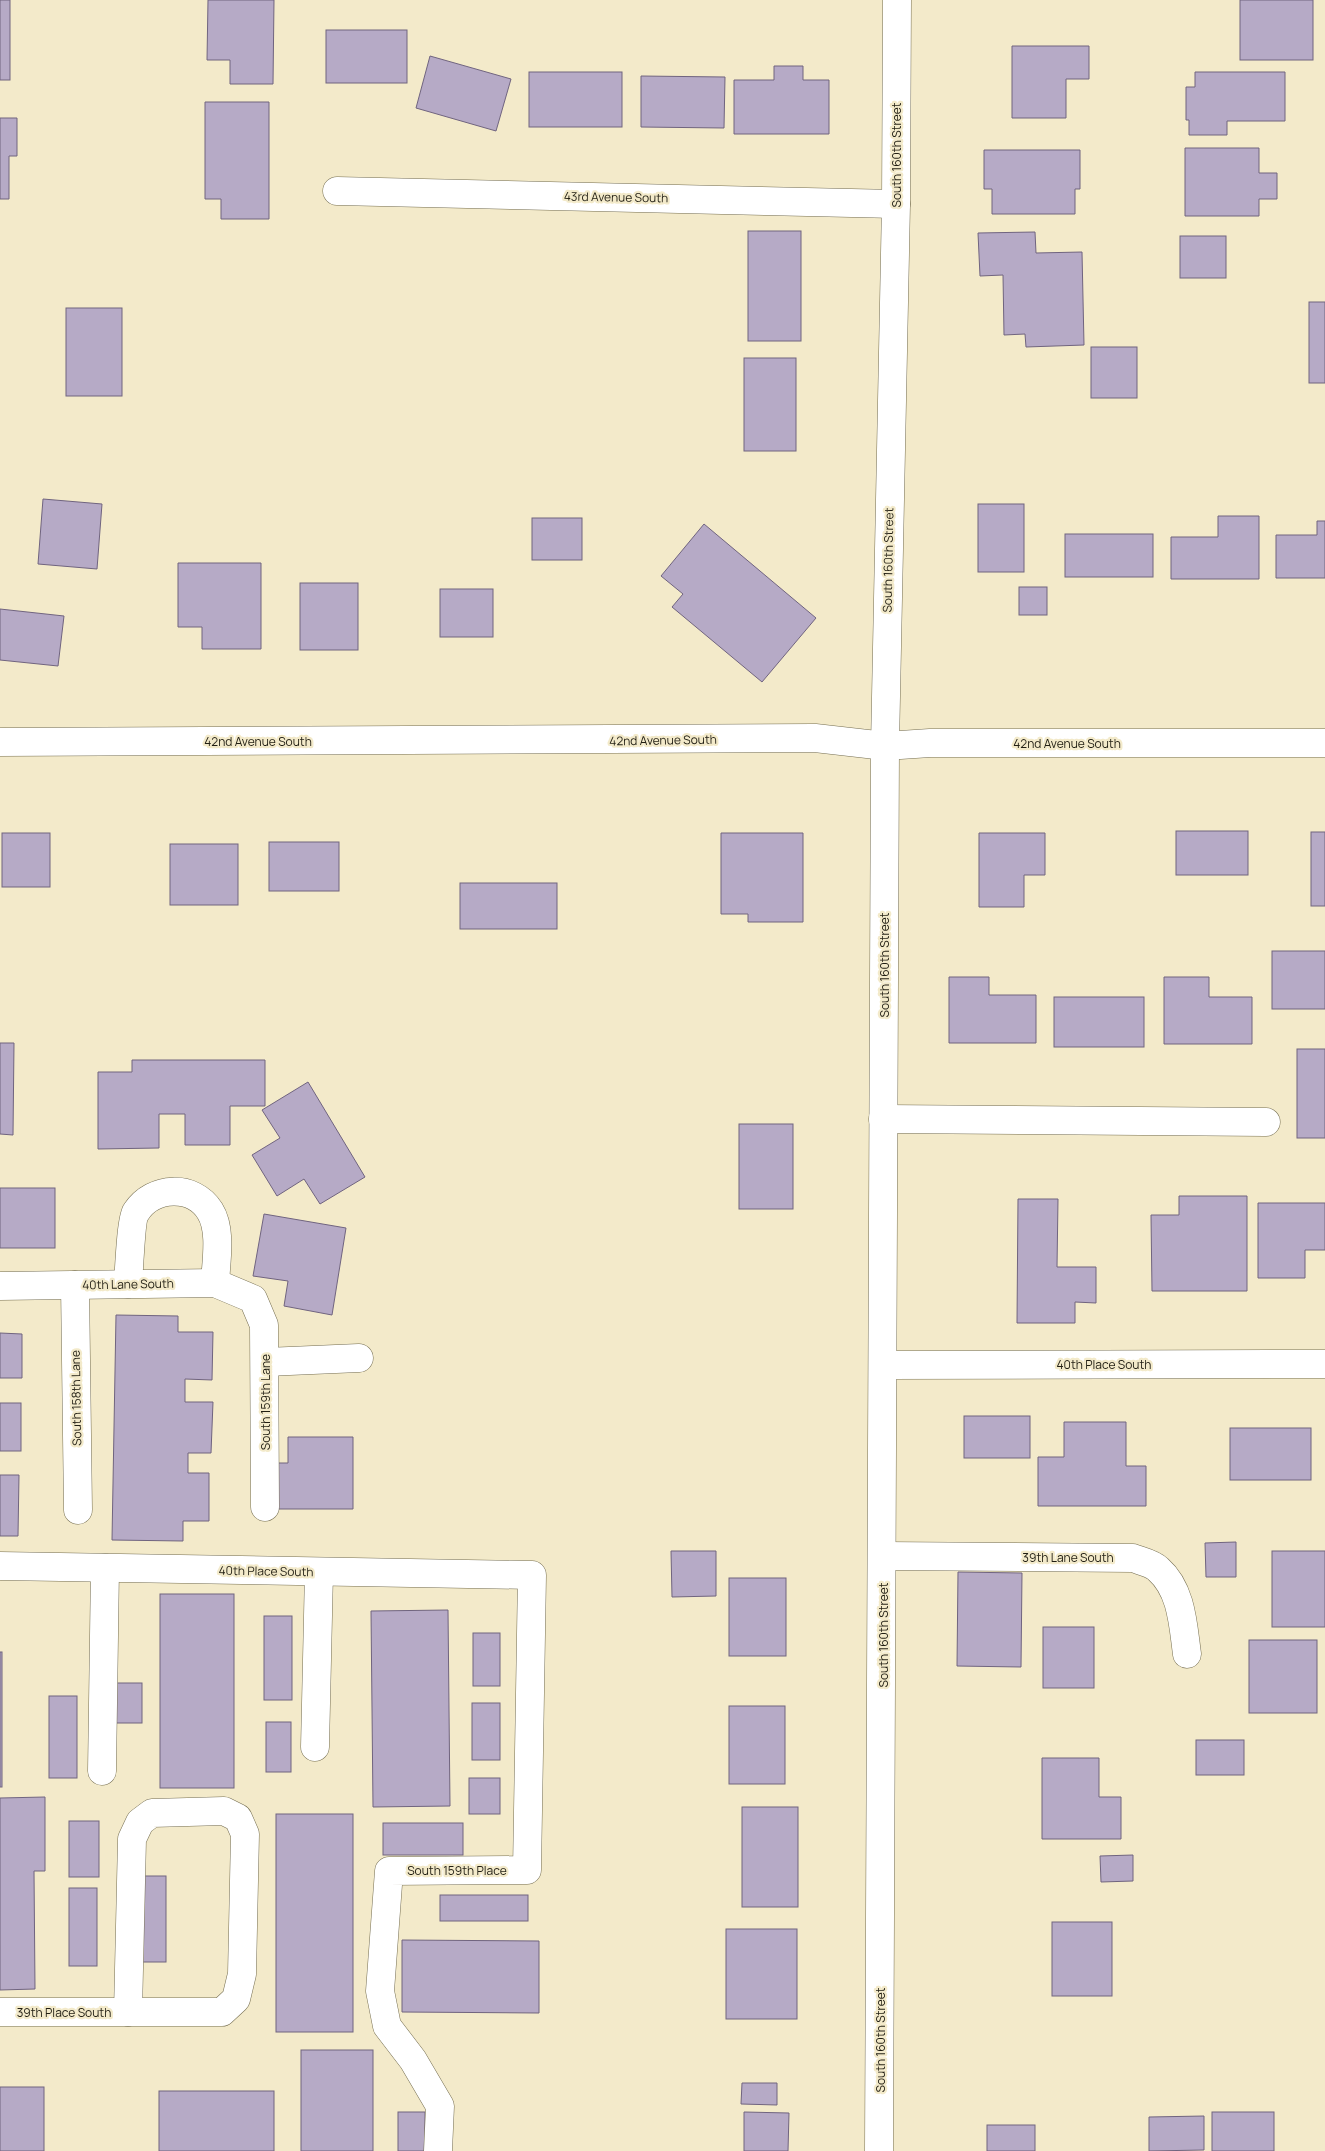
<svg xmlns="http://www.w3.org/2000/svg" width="1325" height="2151" font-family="Manrope,sans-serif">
  <rect width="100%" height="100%" fill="#f3eaca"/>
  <g fill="#b6aac6" stroke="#70647f">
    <rect x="0" y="0" width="10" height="80"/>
    <path d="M208 0H274L273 84H230V60H207Z"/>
    <rect x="1240" y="0" width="73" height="60"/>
    <rect x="326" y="30" width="81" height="53"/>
    <path d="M1012 46H1089V79H1066V118H1012Z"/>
    <path d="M430 56 511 79 496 131 416 108Z"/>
    <path d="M774 66H803V80H829V134H734V80H774Z"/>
    <rect x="529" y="72" width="93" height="55"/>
    <path d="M1195 72H1285V121H1227V135H1189V120H1186V87H1195Z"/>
    <path d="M641 76 725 77 724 128 641 127Z"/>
    <path d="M205 102H269V219H221V199H205Z"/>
    <path d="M0 118H17V156H9V199H0Z"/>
    <path d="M1185 148H1259V173H1277V199H1259V216H1185Z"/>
    <path d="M984 150H1080V189H1075V214H992V189H984Z"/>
    <rect x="748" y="231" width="53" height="110"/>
    <path d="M1035 232 1036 253 1082 252 1084 345 1026 347 1025 334 1004 335 1003 275 980 276 978 233Z"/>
    <rect x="1180" y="236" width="46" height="42"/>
    <rect x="1309" y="302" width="16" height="81"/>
    <rect x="66" y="308" width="56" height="88"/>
    <rect x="1091" y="347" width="46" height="51"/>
    <rect x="744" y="358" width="52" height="93"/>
    <path d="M43 499 102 504 97 569 38 564Z"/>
    <rect x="978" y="504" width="46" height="68"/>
    <path d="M1218 516H1259V579H1171V537H1218Z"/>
    <rect x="532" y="518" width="50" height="42"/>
    <path d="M1317 521H1325V578H1276V535H1317Z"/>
    <path d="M704 524 816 618 762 682 672 607 683 594 661 576Z"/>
    <rect x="1065" y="534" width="88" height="43"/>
    <path d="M178 563H261V649H202V627H178Z"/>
    <rect x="300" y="583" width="58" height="67"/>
    <rect x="1019" y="587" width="28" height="28"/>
    <rect x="440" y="589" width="53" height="48"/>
    <path d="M0 609 64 616 58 666 0 660Z"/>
    <rect x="1176" y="831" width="72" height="44"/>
    <rect x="1311" y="832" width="14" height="74"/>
    <rect x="2" y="833" width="48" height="54"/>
    <path d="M721 833H803V922H748V914H721Z"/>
    <path d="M979 833H1045V875H1024V907H979Z"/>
    <rect x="269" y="842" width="70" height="49"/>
    <rect x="170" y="844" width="68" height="61"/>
    <rect x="460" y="883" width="97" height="46"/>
    <rect x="1272" y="951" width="53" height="58"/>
    <path d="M949 977H989V995H1036V1043H949Z"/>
    <path d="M1164 977H1209V997H1252V1044H1164Z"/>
    <rect x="1054" y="997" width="90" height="50"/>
    <path d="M0 1043H14L13 1135 0 1134Z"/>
    <rect x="1297" y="1049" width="28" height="89"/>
    <path d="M132 1060H265V1106H230V1145H185V1114H159V1148L98 1149V1072H132Z"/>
    <path d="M308 1082 365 1177 320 1204 304 1179 277 1196 252 1155 280 1138 262 1110Z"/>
    <rect x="739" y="1124" width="54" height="85"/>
    <rect x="0" y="1188" width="55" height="60"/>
    <path d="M1179 1196H1247V1291H1152L1151 1215H1179Z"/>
    <path d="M1018 1199H1058L1057 1267H1096V1303L1075 1302V1323H1017Z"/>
    <path d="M1258 1203H1325V1250H1305V1278H1258Z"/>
    <path d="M264 1214 346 1228 332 1315 284 1306 288 1281 253 1276Z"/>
    <path d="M116 1315 178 1316V1332H213L212 1380 185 1379V1402H213L211 1453H188V1473H209V1521H183V1541L112 1540Z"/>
    <path d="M0 1333 22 1334V1378H0Z"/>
    <rect x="0" y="1403" width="21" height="48"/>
    <rect x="964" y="1416" width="66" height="42"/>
    <path d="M1064 1422H1126V1466H1146V1506H1038V1457H1064Z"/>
    <rect x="1230" y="1428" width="81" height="52"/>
    <path d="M288 1437H353V1509H270V1463H288Z"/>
    <path d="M0 1475H19L18 1536H0Z"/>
    <path d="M1236 1542V1577H1206L1205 1543Z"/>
    <path d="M671 1551H716V1596L672 1597Z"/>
    <rect x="1272" y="1551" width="53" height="76"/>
    <path d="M958 1572 1022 1573 1021 1667 957 1666Z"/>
    <rect x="729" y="1578" width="57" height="78"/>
    <rect x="160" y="1594" width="74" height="194"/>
    <path d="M448 1610 450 1806 373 1807 371 1611Z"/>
    <rect x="264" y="1616" width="28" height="84"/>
    <rect x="1043" y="1627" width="51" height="61"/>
    <rect x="473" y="1633" width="27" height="53"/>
    <rect x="1249" y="1640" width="68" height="73"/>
    <rect x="0" y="1652" width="2" height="135"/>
    <rect x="116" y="1683" width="26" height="40"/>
    <rect x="49" y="1696" width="28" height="82"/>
    <rect x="472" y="1703" width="28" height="57"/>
    <rect x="729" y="1706" width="56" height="78"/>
    <rect x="266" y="1722" width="25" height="50"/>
    <rect x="1196" y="1740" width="48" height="35"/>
    <path d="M1042 1758H1099V1797H1121V1839H1042Z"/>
    <rect x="469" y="1778" width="31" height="36"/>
    <path d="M45 1797V1871H34L35 1989 0 1990V1798Z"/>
    <rect x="742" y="1807" width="56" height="100"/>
    <rect x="276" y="1814" width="77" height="218"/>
    <rect x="69" y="1821" width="30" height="56"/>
    <rect x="383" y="1823" width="80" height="32"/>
    <path d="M1133 1855V1881L1101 1882 1100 1856Z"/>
    <rect x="141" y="1876" width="25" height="86"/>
    <rect x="69" y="1888" width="28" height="78"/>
    <rect x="440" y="1895" width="88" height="26"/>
    <rect x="1052" y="1922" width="60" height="74"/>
    <rect x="726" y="1929" width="71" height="90"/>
    <path d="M402 1940 539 1941V2013L402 2012Z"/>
    <rect x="301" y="2050" width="72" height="101"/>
    <path d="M742 2083H777V2105L741 2104Z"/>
    <rect x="0" y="2087" width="44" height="64"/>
    <rect x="159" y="2091" width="115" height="60"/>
    <rect x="398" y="2112" width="27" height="39"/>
    <path d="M744 2112 789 2113 788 2151H744Z"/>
    <rect x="1212" y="2112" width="62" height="39"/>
    <path d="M1204 2116V2150L1149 2151V2117Z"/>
    <rect x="987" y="2125" width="48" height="26"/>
  </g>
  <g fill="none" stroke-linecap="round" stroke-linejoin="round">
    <defs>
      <g id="street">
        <path d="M337 191 896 204"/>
        <path d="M883 1119 1266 1122"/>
        <path d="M128 1284C129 1271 131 1219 136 1212 153 1186 193 1184 210 1211 222 1230 216 1262 215 1283"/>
        <path d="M75 1285 78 1510"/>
        <path d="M0 1286 215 1283 253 1299 264 1325 265 1507"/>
        <path d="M266 1362 359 1358"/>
        <path d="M883 1365 1325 1364"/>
        <path d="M883 1556 1133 1558C1140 1561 1152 1563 1158 1569 1182 1590 1183 1625 1187 1654"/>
        <path d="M0 1566 532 1575 527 1870 389 1871 380 1991 387 2026 413 2060 440 2106 438 2151"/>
        <path d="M315 1747 319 1572"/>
        <path d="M102 1771 105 1568"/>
        <path d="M224 1811 238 1818 245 1834 242 1974 236 1999 222 2012H128L132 1839 140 1822 152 1813Z"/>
        <path d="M0 2012H128"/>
      </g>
      <g id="secondary">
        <path d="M0 742 815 738 885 746 930 743H1325"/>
        <path d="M879 2151 885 746 896 204 897 0"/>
      </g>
    </defs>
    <use href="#street" stroke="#756e51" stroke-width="29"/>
    <use href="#secondary" stroke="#756e51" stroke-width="29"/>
    <use href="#street" stroke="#fff" stroke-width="28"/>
    <use href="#secondary" stroke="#fff" stroke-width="28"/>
  </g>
  <g text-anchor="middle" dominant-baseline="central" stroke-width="4.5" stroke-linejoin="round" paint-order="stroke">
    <g font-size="12" fill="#211e13" stroke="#f3eaca">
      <text transform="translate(896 155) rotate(-90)">South 160th Street</text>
      <text transform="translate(616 197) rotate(1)">43rd Avenue South</text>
      <text transform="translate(888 560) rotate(-89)">South 160th Street</text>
      <text transform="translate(663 740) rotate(-1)">42nd Avenue South</text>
      <text x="258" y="741">42nd Avenue South</text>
      <text x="1067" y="743">42nd Avenue South</text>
      <text transform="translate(884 965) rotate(-90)">South 160th Street</text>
      <text transform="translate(128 1284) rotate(-1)">40th Lane South</text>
      <text x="1104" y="1364">40th Place South</text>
      <text transform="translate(76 1398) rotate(-91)">South 158th Lane</text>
      <text transform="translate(265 1402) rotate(-90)">South 159th Lane</text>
      <text x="1068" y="1557">39th Lane South</text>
      <text transform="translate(266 1571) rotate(1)">40th Place South</text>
      <text transform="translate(883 1635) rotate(-90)">South 160th Street</text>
      <text x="457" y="1870">South 159th Place</text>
      <text x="64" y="2012">39th Place South</text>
      <text transform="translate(880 2040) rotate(-90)">South 160th Street</text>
    </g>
  </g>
</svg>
